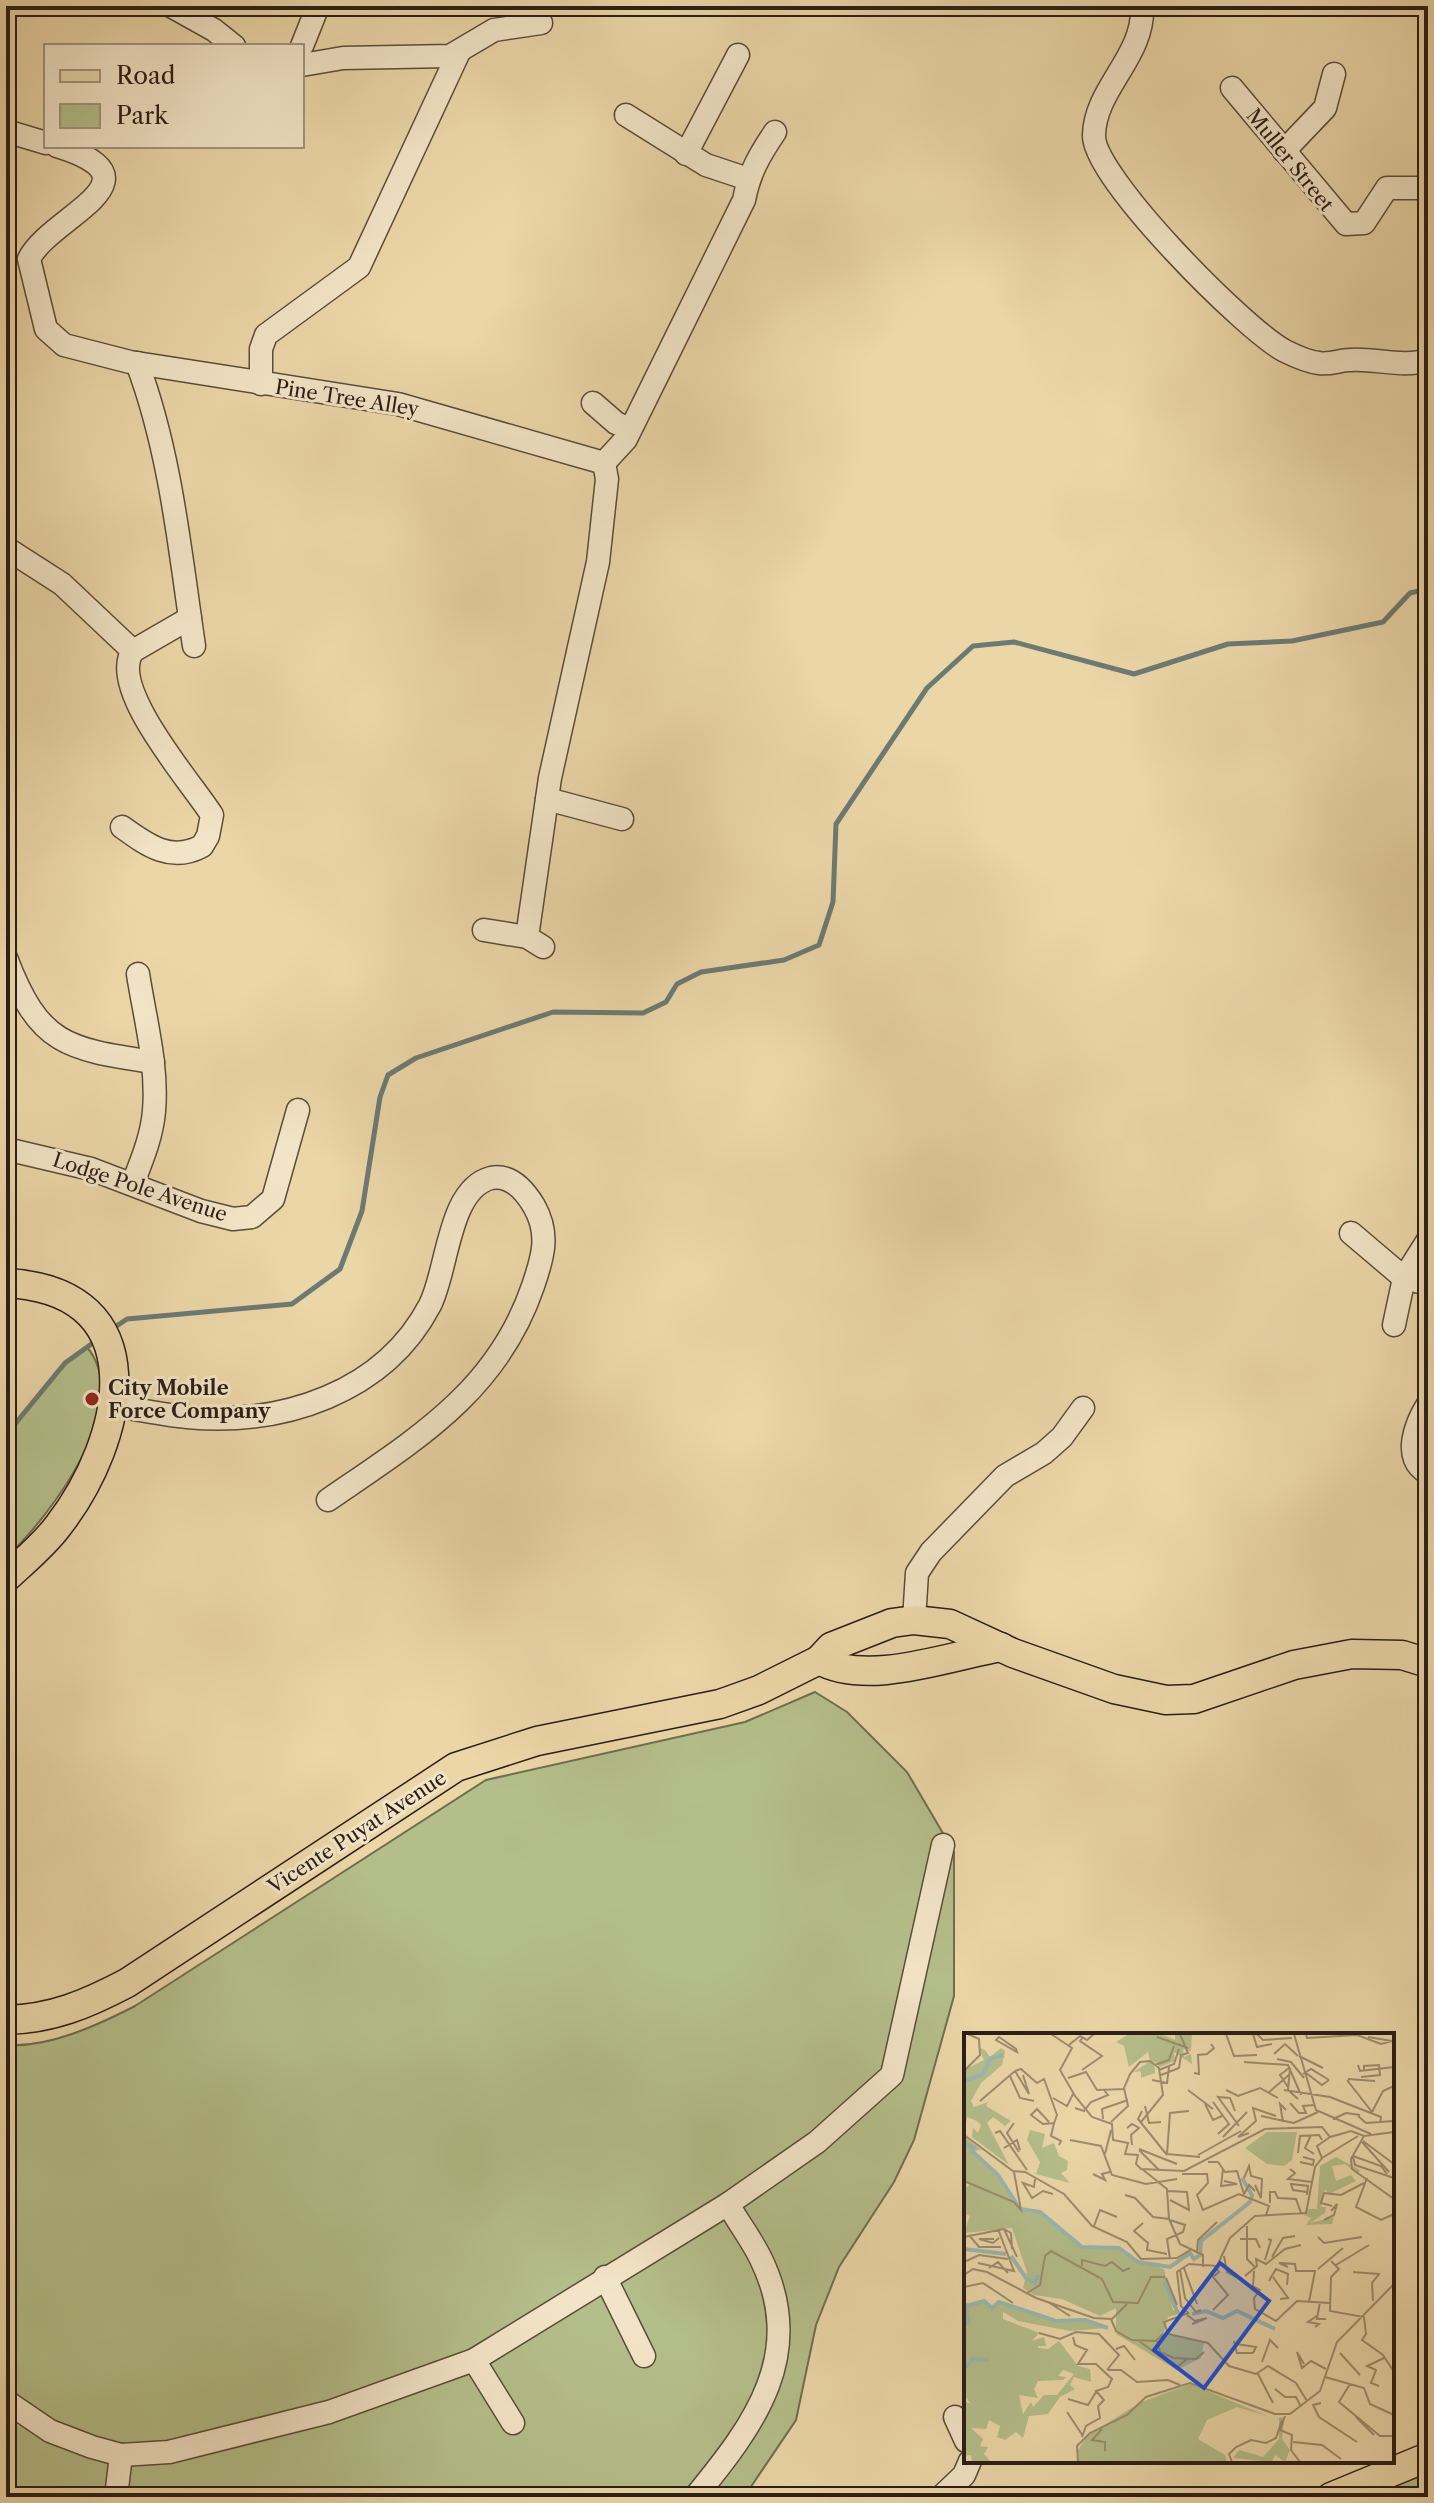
<svg xmlns="http://www.w3.org/2000/svg" width="1434" height="2503" font-family="'Libre Caslon Text',serif">
  <rect width="100%" height="100%" fill="#ebd6a8"/>
  <filter id="stains"><feTurbulence type="fractalNoise" baseFrequency=".0025" numOctaves="4"/><feColorMatrix values="0 0 0 0 .2 0 0 0 0 .09 0 0 0 0 .02 0 0 0 .5 -.17"/></filter>
  <radialGradient id="worn" r=".72"><stop offset=".6" stop-color="#630" stop-opacity="0"/><stop offset="1" stop-color="#630" stop-opacity=".3"/></radialGradient>
  <g fill="#b4be8a" stroke="#706e50" stroke-width="2">
    <path d="M87 1347C135 1406 50 1516 6 1558V1435L65 1363Z"/>
    <path d="M815 1692 847 1712 907 1772 954 1852V1996L914 2140 894 2182 839 2267 816 2325 796 2420 744 2497H6V2045C49 2048 98 2025 135 2006L486 1780 745 1722Z"/>
    <path d="M1428 2463V2497H1344Z"/>
  </g>
  <g fill="none" stroke-linecap="round" stroke-linejoin="round">
    <g stroke="#6d7a72" stroke-width="5">
      <path d="M112 1329 127 1319 292 1304 340 1269 362 1211 380 1097 388 1075 416 1058 553 1012 643 1013 666 1002 677 984 701 972 784 960 819 945 833 902 836 824 927 688 973 646 1014 642 1134 674 1228 644 1292 641 1383 622 1410 593 1428 589"/>
      <path d="M6 1435 65 1363 97 1340"/>
    </g>
    <defs>
      <g id="minor">
        <path d="M171 6 214 30 234 46"/>
        <path d="M1142 6C1145 56 1095 88 1094 135 1092 176 1246 331 1285 351 1295 356 1309 362 1319 363 1330 365 1340 360 1350 360 1376 358 1402 368 1428 360"/>
        <path d="M302 46 318 6"/>
        <path d="M302 65 343 58 450 56 494 30 541 23"/>
        <path d="M1232 88 1346 224 1364 223 1387 188H1428"/>
        <path d="M626 115 706 165 748 179"/>
        <path d="M6 131 46 143"/>
        <path d="M57 146C168 180 50 216 29 259L46 329 64 345 130 362 398 404 604 463 607 479 598 562 550 778 527 937"/>
        <path d="M1284 151 1325 108 1334 74"/>
        <path d="M686 154 738 55"/>
        <path d="M137 363C171 453 180 552 194 646"/>
        <path d="M261 384V349L266 335 359 267 459 52"/>
        <path d="M593 403 616 423 630 429"/>
        <path d="M604 463 626 439 744 200C749 173 760 154 775 132"/>
        <path d="M6 548 62 584 133 651 190 618"/>
        <path d="M547 799 622 819"/>
        <path d="M122 827C147 845 171 863 202 846L208 836 212 815C191 782 107 687 133 651"/>
        <path d="M484 930 527 937 543 947"/>
        <path d="M6 958C39 1045 66 1049 153 1062"/>
        <path d="M6 1149 91 1169 201 1211 233 1219 252 1217 273 1199 298 1110"/>
        <path d="M133 1183C142 1160 152 1136 154 1111 158 1066 145 1019 138 974"/>
        <path d="M1351 1233 1404 1278 1428 1284"/>
        <path d="M1394 1325 1404 1278 1428 1240"/>
        <path d="M1428 1404C1416 1423 1401 1459 1428 1473"/>
        <path d="M115 1406C138 1409 163 1415 187 1417 282 1426 384 1393 430 1305 448 1270 448 1189 491 1178 511 1174 525 1191 534 1206 550 1234 543 1257 533 1286 497 1392 415 1440 328 1500"/>
        <path d="M914 1620 917 1573 931 1552 1005 1476 1044 1453 1062 1437 1083 1408"/>
        <path d="M605 2277 644 2356"/>
        <path d="M474 2360 513 2423"/>
        <path d="M6 2401 50 2431 92 2447 121 2455 169 2452 329 2412 474 2360 728 2204 817 2142 892 2075 943 1845"/>
        <path d="M955 2417 966 2441"/>
        <path d="M116 2497 121 2455"/>
        <path d="M695 2497C755 2424 808 2353 760 2257 751 2239 738 2222 728 2204"/>
        <path d="M941 2497 964 2475 970 2461"/>
      </g>
      <g id="major">
        <path d="M6 1283C158 1291 125 1440 58 1526 44 1545 23 1562 6 1578"/>
        <path d="M819 1660C868 1687 949 1656 1001 1647"/>
        <path d="M6 2020C52 2019 87 2004 127 1983L456 1767 537 1741 720 1704 759 1690 819 1660 831 1647 892 1623 914 1620 950 1624 1013 1653 1114 1689 1166 1700 1194 1699 1294 1665 1352 1654 1402 1655 1428 1663"/>
        <path d="M1331 2497 1428 2457"/>
      </g>
    </defs>
    <use href="#minor" stroke="#5b4c3b" stroke-width="25"/>
    <use href="#major" stroke="#2b1e17" stroke-width="31"/>
    <use href="#minor" stroke="#f2e4c6" stroke-width="22"/>
    <use href="#major" stroke="#ebd6a8" stroke-width="28"/>
  </g>
  <circle fill="#8f2418" stroke="#f2e4c6" stroke-width="3" cx="92" cy="1399" r="8"/>
  <g text-anchor="middle" dominant-baseline="central" stroke-width="6" stroke-linejoin="round" paint-order="stroke">
    <g font-size="20" fill="#2b1e17" stroke="#f2e4c6">
      <text transform="translate(1290 160) rotate(51)">Muller Street</text>
      <text transform="translate(347 398) rotate(9)">Pine Tree Alley</text>
      <text transform="translate(140 1187) rotate(18)">Lodge Pole Avenue</text>
      <text transform="translate(357 1832) rotate(-33)">Vicente Puyat Avenue</text>
    </g>
    <g font-size="20" font-weight="bold" fill="#2b1e17" stroke="#f2e4c6" text-anchor="start">
      <text x="108" y="1388">City Mobile<tspan x="108" dy="23">Force Company</tspan></text>
    </g>
  </g>
  <g transform="translate(964 2033)">
    <rect width="430" height="430" fill="#ebd6a8"/>
    <path d="M165 1 200 2 211 7V1H228L227 18 219 16 220 24 227 21 228 31 210 19 211 28 196 34 190 28 191 40 177 45V38L170 39 186 28 184 19 165 34 160 13 152 9ZM14 14 21 17 26 24 37 15 41 18 38 32 17 50 7 68 10 74 24 69 22 73 47 88 41 93 29 84 23 90 45 132 8 104 9 95 14 100 17 92 13 88 3 84 0 101V37L20 27ZM66 97 81 101 78 115 90 110 95 123 104 128 103 137 97 140 106 150 72 141 76 129 63 107ZM303 99H333L328 127 320 133 303 131 281 115ZM0 103 17 117 8 118 34 142 56 176 76 179 118 214 155 215 168 226 200 236 209 277 218 280 204 284 200 299 240 310 237 325 213 337 152 301V275L136 283 98 266 70 262 59 255 63 239 48 195 0 200 6 183 0 180V155L6 152 0 149ZM372 124 396 137 394 142 381 131 368 133 372 148 387 142 392 148 365 161 361 156 357 174H362L361 180 346 190 370 184 368 191 342 192 347 185 340 182 344 176H353L356 133ZM20 268 28 275 35 269 93 288 121 287 144 295 106 298 54 288 39 279V286L75 300 68 308 80 304 82 313H74V315L84 316 95 308 114 333 126 336 127 349 110 344 106 352 111 356 96 364 84 381 65 383 59 405 52 399 41 407 33 404 36 393 25 387 22 396 7 395 19 406 16 413 24 414 20 421 27 429H8L7 422 0 423V368L7 371 0 361V271ZM99 337 110 341 93 362H80L69 374 67 369 59 381 55 362 74 365 70 356 74 348 99 347 102 344 94 343ZM227 351 303 383 273 374 243 387 234 406 261 422 263 429H115L114 417 123 403 177 369ZM315 384 320 385 318 406 326 417 321 429 311 422 308 429 269 425 275 417 299 424 315 406Z" fill="#b4be8a" fill-rule="evenodd"/>
    <path fill="none" stroke="#99b8af" stroke-width="4" d="M0 48 18 42 27 25 40 22M0 111 10 114 8 118 34 142 56 176 76 179 118 214 155 215 174 229 206 234 226 220 230 226 236 222 237 208 286 169 288 162 278 145M0 216 42 221M47 223 62 245 71 250 74 242M200 248 214 280M228 281 242 278 259 285 273 278 311 296M0 292 5 289 2 273 20 268 28 275 35 269 92 288 121 287 144 295M0 336 9 326 25 327"/>
    <path fill="none" stroke="#9e8c6e" stroke-width="2" d="M87 1 108 15 96 37 111 63 128 84 148 91 149 107 164 110 161 121 174 122 172 131 177 136 220 138 301 96 358 94 366 104 387 98 400 103 430 99M262 1 270 23 293 22M289 1 293 14 308 11M293 1 299 7 328 5M330 1 352 77 407 101M342 1 343 5 393 2 417 11 428 8M35 4 52 16 53 19 32 7ZM193 4 224 15M404 4 428 8M105 12 116 3 123 7 130 1M310 21 321 11 334 23M335 23 359 35M313 26 327 29 340 45M280 29 324 32 337 62M191 32 205 27 210 13M394 32 396 38 430 34M326 35 324 57 334 66M118 37 138 23 116 8 119 4M195 37 210 31 215 16M0 38 16 22 15 6 4 1M51 38 57 36 73 50 80 46 93 82 90 90 79 91 67 82 73 76 85 89M51 38 65 61 59 42M230 40 235 41 234 22 243 21 250 15 247 11M342 40 358 52 365 47M339 41 347 36 365 47M197 42 215 35 217 22 224 20 216 1M46 43 56 65 70 68M397 44 416 42 415 32 400 33V38M104 45 122 39 133 57 160 56M384 46 411 48M188 47 203 50 205 34M383 47 408 79M324 54 316 42 325 35M224 57 249 76M262 57 274 63 296 55 314 65M320 57 366 64 417 84 416 90M304 60 326 41M89 65 103 73 109 61M16 68 51 38M249 69 265 91 254 101M326 70 335 80H342L339 73 351 72M241 71 249 87 258 83M181 73 185 90 197 89M111 75 120 78 127 69 144 62 140 57M178 78 174 86 203 122M271 78 266 65 254 64 275 93M408 79 419 58 430 53M297 83 330 90 354 79M394 83 402 90 430 88M139 86 138 76 164 67M369 86 382 80 396 82M147 89 164 73 160 55 166 41 176 29 186 28 195 35 199 62 177 89M319 89 316 71 322 77M50 90 43 100 55 119M90 90 87 103 97 108 95 112M163 95 168 91 175 95 167 102 168 112M31 100 36 98 63 137M285 100 274 104 292 88 289 75 312 83M0 102 49 138 61 139 100 161 128 193 163 209 177 226 213 225 228 216M347 102 341 115 350 121M400 103 387 126 388 136 430 166M259 104 283 79M106 107 137 113 148 142 182 151 213 146M399 108 430 131M398 109 425 139M40 115 53 107 56 117M175 116 213 131M175 117 195 137M334 120 336 103 355 102 358 107M141 121 147 97M203 121 206 80 225 78M203 121 236 124M234 122 277 98M389 123 417 133 423 141M389 124 391 132 430 145M358 125 394 103M244 129H254L261 139 273 138 280 161 285 152 291 158M336 129 349 132 350 127 339 124M178 136 203 156 205 186 216 211 239 222V234M259 136 257 153 273 151 260 148M326 136 331 140 324 146 348 149M129 141 141 147 138 141 146 139M218 141H243L244 150 233 162 239 177 275 161 305 173 302 182M280 145 285 133 287 143 298 146 297 165 291 152M403 145 392 174 417 187 430 181M71 146 70 154 59 150 68 165 79 158 89 161M0 148 50 169 57 177 50 139M204 158 223 159 225 177 206 167M161 162 171 165 189 184 205 186M343 162 344 153 327 151 329 157 343 159M306 170V159H311L314 165 332 166 337 180M368 173 357 170 360 160 377 162 400 150M206 187 221 192 219 199 203 206 206 226M360 187 370 182 373 171 367 178M179 190 170 198 184 210 183 217 203 221M130 193 136 177 153 184M283 193V226L291 234M40 196 53 224M40 196 47 200 48 216M5 202 15 214H37M0 204 40 196M354 204 360 210 398 204M30 206H15L29 210 35 205M276 206H292L296 215M233 219 234 207 253 189M260 223 263 239 274 245M308 224 319 205 331 203M301 227 307 207 304 206M367 228 375 236 367 244 366 278 400 284 402 301 398 307 419 322 430 339M0 229 15 222 44 226M14 230 50 238 34 196M372 232 405 212M118 233V227L141 233 148 229 159 238 166 235M324 234 315 230 331 231 332 238H351L345 269M25 235 34 229 44 240M220 235 233 271M354 236 379 215M216 237 221 265 232 279 237 277M290 238 289 253 296 257 290 265 291 276 312 288 333 268 366 270M389 239 415 241 408 250 409 268M0 242 9 236 23 239 72 265 130 285 148 286 163 271M281 243 293 233 292 226 302 231 321 216 337 212M309 244 324 265 316 266M202 245 213 272M305 248 312 236 324 241 323 252M0 254 19 250 49 270M63 260 76 252 81 223 87 218 138 246 149 269 174 270 187 244H201M84 269 106 283M356 269 353 286H362M249 277 264 262 249 244 255 239 251 234M223 282 231 288 243 285 228 291M147 286 152 298 168 307 192 308 199 301M351 294 355 291 344 289 354 282M75 300 96 306 112 299 135 301 155 322 143 337M109 304 111 312 123 317 114 331H132L148 346 144 354 132 358 140 367 134 373 136 385 122 393 118 404M193 307 196 319 210 325 232 326 240 319M175 308 212 335 223 326M270 308 273 320H289M272 311 292 314 289 320M152 316 160 313 171 327M376 320 396 342M298 329 306 307 314 315M340 331 333 319 338 335 347 328 362 336M144 337H157L173 349 204 347 216 352M294 341 309 370M361 344 400 355 406 371 430 382M386 351 375 369 416 403H429M415 353 407 350 412 337 403 333 420 325M311 356 321 364H332L336 372M104 366 124 372 132 359M343 368 332 350 304 333 292 341 265 333 244 310 204 301 200 289 224 280 217 273 213 239 225 231 253 233 266 205 291 183 342 180 351 134 358 125 353 113 366 104M357 370 349 372 355 384 393 409M103 379 119 403M321 383 316 397 328 402 327 417 336 429M392 384 410 402M138 396 128 407 141 409V418M329 409 358 412 377 426M114 429 113 413 126 400 163 382 182 364 226 350 311 381H326L356 358 373 309 430 251M268 429 265 421 272 414 287 407 302 410 312 405 318 387"/>
    <path fill="#1d4ed8" fill-opacity="0.15" stroke="#1d4ed8" stroke-width="4" d="M256 230 305 268 240 355 190 317Z"/>
    <rect width="430" height="430" fill="none" stroke="#2b1e17" stroke-width="4"/>
  </g>
  <rect width="1434" height="2503" fill="none" stroke="#ebd6a8" stroke-width="32"/>
  <rect x="8" y="8" width="1418" height="2487" fill="none" stroke="#2b1e17" stroke-width="4"/>
  <rect x="16" y="16" width="1402" height="2471" fill="none" stroke="#2b1e17" stroke-width="2"/>
  <rect x="44" y="44" width="260" height="104" fill="#f2e4c6" stroke="#a29580" stroke-width="2"/>
  <rect x="60" y="70" width="40" height="12" fill="#ebd6a8" stroke="#a29580" stroke-width="2"/>
  <text x="116" y="84" font-size="24" fill="#2b1e17">Road</text>
  <rect x="60" y="104" width="40" height="24" fill="#b4be8a" stroke="#a29580" stroke-width="2"/>
  <text x="116" y="124" font-size="24" fill="#2b1e17">Park</text>
  <rect width="100%" height="100%" filter="url(#stains)"/>
  <rect width="100%" height="100%" fill="url(#worn)"/>
</svg>
